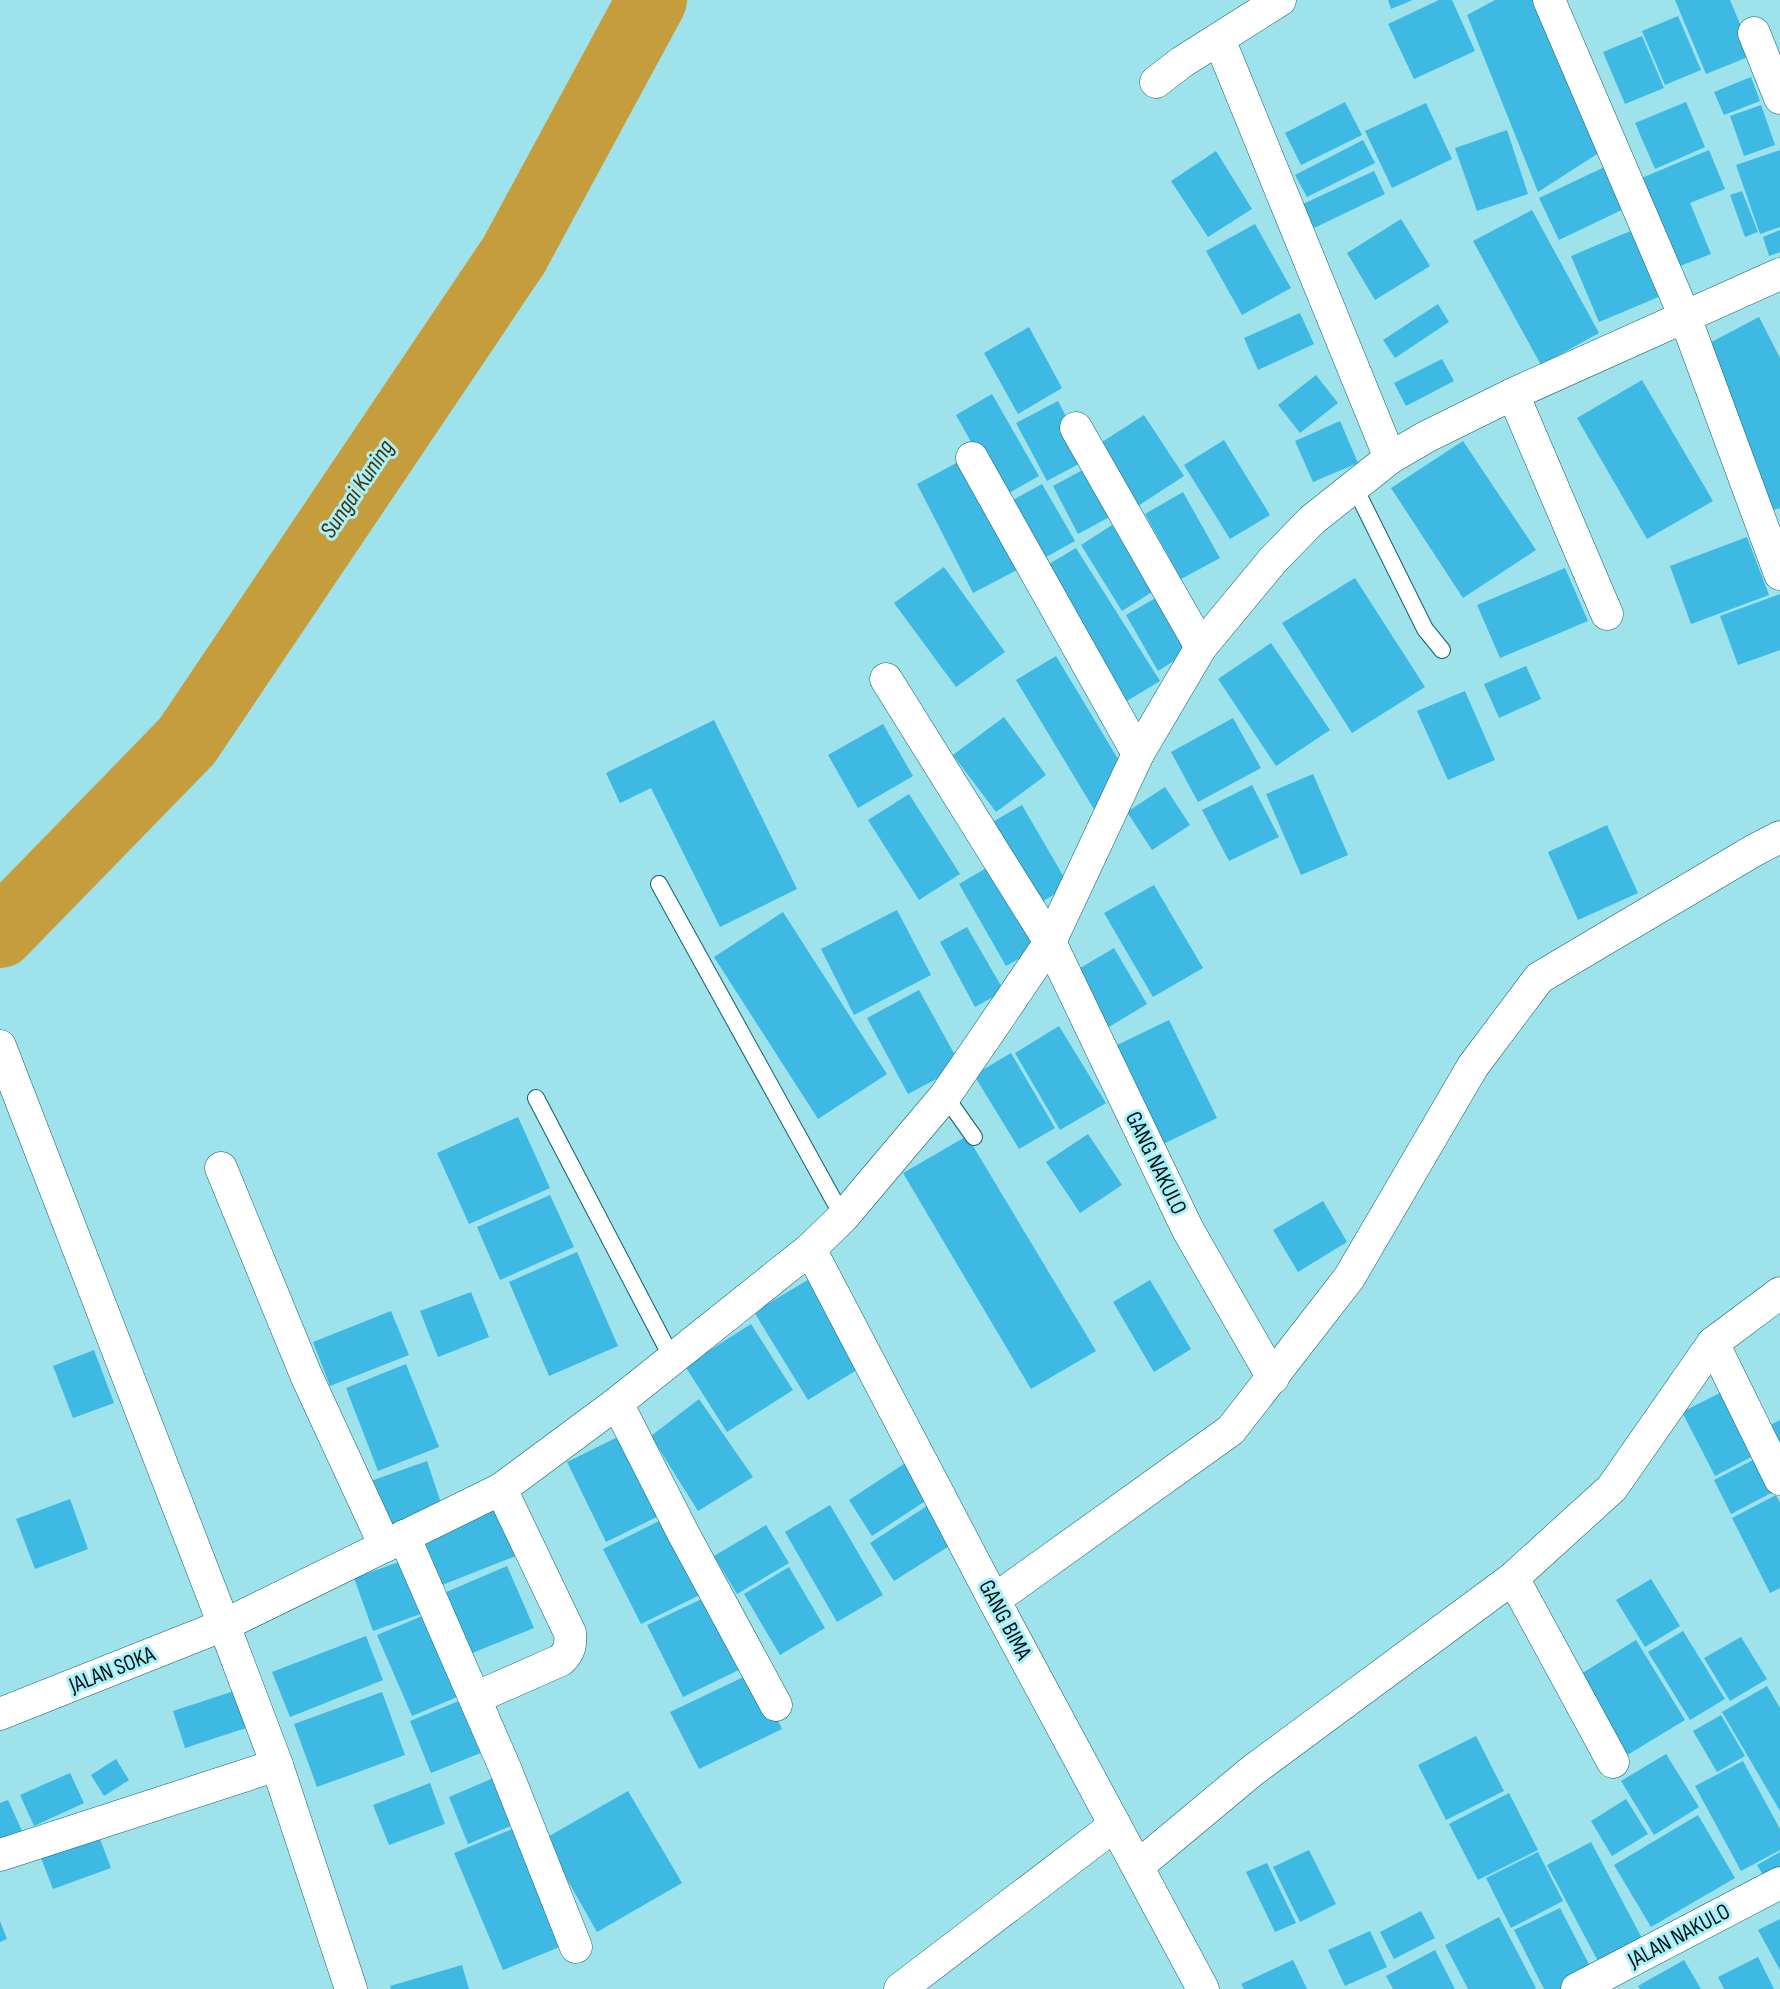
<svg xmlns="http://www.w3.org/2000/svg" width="1780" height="1989" font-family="'Sofia Sans Condensed',sans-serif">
  <rect width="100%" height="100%" fill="#9ee3eb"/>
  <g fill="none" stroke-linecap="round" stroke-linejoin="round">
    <path stroke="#c69d3c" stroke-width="70" d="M0 933 187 741 514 255 652 0"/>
  </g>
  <g fill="#3db9e4">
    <path d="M1388 0H1413L1391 9Z"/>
    <path d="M1439 0H1452L1475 51 1414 79 1388 24Z"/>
    <path d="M1495 0H1541L1608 147 1538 192 1467 15Z"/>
    <path d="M1675 0H1730L1753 55 1706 74Z"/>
    <path d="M1678 16 1701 70 1665 85 1642 31Z"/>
    <path d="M1642 36 1664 88 1625 104 1603 52Z"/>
    <path d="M1751 77 1760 101 1724 115 1714 92Z"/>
    <path d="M1345 102 1362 135 1301 165 1285 133Z"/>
    <path d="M1686 102 1705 147 1655 169 1635 123Z"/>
    <path d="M1426 103 1452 159 1392 188 1365 131Z"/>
    <path d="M1761 105 1775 145 1744 156 1730 116Z"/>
    <path d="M1507 130 1528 194 1477 211 1455 148Z"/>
    <path d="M1363 140 1375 163 1307 197 1295 175Z"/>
    <path d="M1709 150 1725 189 1690 203 1711 254 1675 268 1639 179Z"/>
    <path d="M1780 150V227L1760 234 1736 165Z"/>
    <path d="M1216 151 1252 209 1208 237 1171 181Z"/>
    <path d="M1611 164 1630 206 1559 240 1539 198Z"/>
    <path d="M1374 171 1385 194 1314 228 1303 204Z"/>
    <path d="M1742 191 1758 232 1745 237 1730 195Z"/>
    <path d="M1532 210 1599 333 1541 365 1473 241Z"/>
    <path d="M1401 219 1430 266 1375 300 1347 253Z"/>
    <path d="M1255 224 1291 288 1242 315 1206 251Z"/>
    <path d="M1640 227 1668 293 1599 322 1571 256Z"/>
    <path d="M1780 230V252L1769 256 1763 237Z"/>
    <path d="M1438 304 1449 322 1395 358 1383 340Z"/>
    <path d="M1300 313 1314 344 1258 370 1244 338Z"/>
    <path d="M1759 317 1780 358V508L1766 512 1702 347Z"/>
    <path d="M1029 327 1062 388 1018 414 984 353Z"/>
    <path d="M1442 359 1454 381 1406 406 1394 383Z"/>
    <path d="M1316 375 1338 403 1300 433 1278 405Z"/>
    <path d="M1642 380 1713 501 1647 539 1577 418Z"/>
    <path d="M992 394 1039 476 1002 497 956 415Z"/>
    <path d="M1058 401 1088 459 1047 481 1016 423Z"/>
    <path d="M1144 415 1184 476 1138 506 1099 444Z"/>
    <path d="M1340 421 1358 463 1313 482 1295 441Z"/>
    <path d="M1224 440 1270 515 1230 539 1184 465Z"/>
    <path d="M1463 441 1536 550 1463 598 1391 488Z"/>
    <path d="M962 460 1019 569 973 593 917 484Z"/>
    <path d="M1090 466 1115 514 1078 534 1053 486Z"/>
    <path d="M1042 484 1075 541 1037 562 1004 505Z"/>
    <path d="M1183 492 1220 558 1181 579 1145 514Z"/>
    <path d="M1112 525 1152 592 1122 611 1081 545Z"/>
    <path d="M1747 537 1769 595 1691 624 1670 566Z"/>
    <path d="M1076 548 1160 681 1122 704 1039 570Z"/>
    <path d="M944 567 1005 652 956 687 894 603Z"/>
    <path d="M1565 568 1588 621 1500 658 1477 605Z"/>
    <path d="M1355 578 1425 687 1352 733 1282 623Z"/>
    <path d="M1780 594V650L1738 665 1720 616Z"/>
    <path d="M1159 596 1191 650 1158 671 1126 615Z"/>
    <path d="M1271 643 1330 730 1276 766 1218 679Z"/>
    <path d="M1056 656 1121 764 1095 811 1016 680Z"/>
    <path d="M1526 666 1541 699 1499 718 1484 684Z"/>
    <path d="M1465 691 1495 760 1448 780 1417 711Z"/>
    <path d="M1004 717 1046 775 996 812 953 755Z"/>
    <path d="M1233 718 1261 768 1198 802 1171 752Z"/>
    <path d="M714 720 797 889 720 927 651 788 620 803 606 773Z"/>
    <path d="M883 724 913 776 858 808 828 755Z"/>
    <path d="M1313 774 1348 855 1301 875 1266 794Z"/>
    <path d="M1252 785 1279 837 1229 861 1202 810Z"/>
    <path d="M1165 787 1190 825 1152 850 1127 812Z"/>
    <path d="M909 794 960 874 919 900 868 820Z"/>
    <path d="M1022 805 1069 886 1036 905 989 824Z"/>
    <path d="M1607 825 1638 893 1578 920 1548 852Z"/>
    <path d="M993 864 1040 947 1006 966 959 884Z"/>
    <path d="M1154 885 1203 968 1153 997 1104 913Z"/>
    <path d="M897 910 931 975 854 1015 821 949Z"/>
    <path d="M783 912 887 1074 818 1119 714 957Z"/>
    <path d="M967 927 1004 991 975 1007 940 942Z"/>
    <path d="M1114 948 1147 1004 1104 1030 1070 974Z"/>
    <path d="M919 990 961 1066 908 1094 867 1018Z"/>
    <path d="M1169 1020 1217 1118 1161 1145 1113 1047Z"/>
    <path d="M1059 1026 1106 1103 1060 1130 1015 1053Z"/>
    <path d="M1011 1053 1055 1128 1019 1149 974 1075Z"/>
    <path d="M518 1117 550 1188 469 1224 437 1153Z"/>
    <path d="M1088 1134 1122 1185 1080 1213 1046 1162Z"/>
    <path d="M967 1136 1096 1351 1031 1389 903 1173Z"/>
    <path d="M550 1195 574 1247 500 1280 477 1227Z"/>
    <path d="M1323 1201 1347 1242 1298 1272 1273 1230Z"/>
    <path d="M577 1252 618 1346 549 1376 509 1282Z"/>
    <path d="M811 1278 865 1365 808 1400 754 1312Z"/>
    <path d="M1150 1280 1191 1349 1154 1372 1113 1302Z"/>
    <path d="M471 1292 489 1337 438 1357 420 1311Z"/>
    <path d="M391 1311 409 1355 330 1386 313 1342Z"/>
    <path d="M751 1324 793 1390 727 1432 685 1366Z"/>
    <path d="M94 1350 114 1403 73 1418 53 1366Z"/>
    <path d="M406 1364 439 1447 378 1471 346 1388Z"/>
    <path d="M1728 1389 1761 1452 1715 1476 1682 1412Z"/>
    <path d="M699 1399 753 1477 698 1511 651 1436Z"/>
    <path d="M1780 1420V1444L1770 1425Z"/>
    <path d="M628 1432 667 1512 606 1542 567 1462Z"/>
    <path d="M1757 1458 1775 1491 1731 1514 1714 1480Z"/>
    <path d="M910 1460 933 1496 872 1536 849 1500Z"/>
    <path d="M427 1461 443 1509 387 1528 371 1481Z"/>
    <path d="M1776 1495 1780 1503V1588L1770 1593 1732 1518Z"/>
    <path d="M70 1499 88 1549 35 1569 16 1519Z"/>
    <path d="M930 1504 954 1543 894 1581 870 1543Z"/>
    <path d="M830 1505 883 1595 837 1622 785 1532Z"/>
    <path d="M502 1507 521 1554 432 1589 414 1542Z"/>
    <path d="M667 1517 704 1593 641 1624 603 1549Z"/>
    <path d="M766 1525 789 1563 737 1594 714 1556Z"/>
    <path d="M410 1558 429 1611 373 1631 354 1578Z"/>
    <path d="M507 1566 534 1628 470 1654 444 1593Z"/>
    <path d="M789 1567 825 1628 780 1655 744 1594Z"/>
    <path d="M1651 1579 1680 1626 1645 1647 1616 1600Z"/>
    <path d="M710 1595 745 1667 683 1697 647 1625Z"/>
    <path d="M434 1611 469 1692 412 1716 377 1635Z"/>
    <path d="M1683 1631 1725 1699 1690 1720 1648 1652Z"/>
    <path d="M366 1636 383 1680 290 1717 272 1672Z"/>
    <path d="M1741 1637 1767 1679 1730 1701 1704 1658Z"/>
    <path d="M1636 1640 1685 1720 1624 1757 1576 1677Z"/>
    <path d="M754 1672 782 1729 699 1769 670 1712Z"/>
    <path d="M1767 1686 1780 1708V1811L1722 1712Z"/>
    <path d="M234 1691 246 1728 185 1748 173 1711Z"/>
    <path d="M382 1692 405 1755 317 1787 294 1724Z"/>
    <path d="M466 1698 488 1750 431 1773 410 1721Z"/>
    <path d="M1721 1715 1745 1756 1717 1772 1693 1731Z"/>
    <path d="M1476 1736 1504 1791 1446 1820 1418 1765Z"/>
    <path d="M1666 1754 1699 1807 1654 1835 1621 1781Z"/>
    <path d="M116 1759 129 1780 104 1796 91 1775Z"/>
    <path d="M1743 1761 1780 1829V1850L1741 1871 1695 1786Z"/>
    <path d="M70 1773 84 1803 34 1826 20 1795Z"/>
    <path d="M498 1776 518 1823 468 1844 449 1797Z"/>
    <path d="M430 1783 445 1824 389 1845 373 1805Z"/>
    <path d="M628 1791 682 1883 597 1932 544 1839Z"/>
    <path d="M1509 1793 1538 1850 1478 1880 1449 1824Z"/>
    <path d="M1626 1799 1648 1834 1612 1856 1591 1821Z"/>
    <path d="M8 1800 23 1833 0 1844V1803Z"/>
    <path d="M1698 1815 1735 1878 1651 1927 1614 1865Z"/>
    <path d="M95 1826 111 1868 53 1889 37 1848Z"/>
    <path d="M517 1827 567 1944 503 1970 454 1853Z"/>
    <path d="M1591 1842 1644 1942 1600 1965 1547 1865Z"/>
    <path d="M1309 1850 1336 1904 1300 1922 1273 1867Z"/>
    <path d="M1538 1852 1563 1901 1511 1928 1486 1878Z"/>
    <path d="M1780 1852V1881L1770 1887 1757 1865Z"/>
    <path d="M1267 1863 1296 1923 1275 1932 1246 1872Z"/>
    <path d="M1560 1908 1593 1972 1560 1989H1544L1514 1930Z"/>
    <path d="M1421 1911 1435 1938 1394 1959 1380 1932Z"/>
    <path d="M1499 1917 1536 1988 1534 1989H1468L1445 1945Z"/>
    <path d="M1780 1919V1970L1758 1930Z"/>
    <path d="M0 1921 7 1939 0 1942Z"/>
    <path d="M1370 1931 1387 1967 1345 1986 1328 1950Z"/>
    <path d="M1435 1950 1455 1989H1393L1386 1976Z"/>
    <path d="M1758 1957 1774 1989H1724L1718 1977Z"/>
    <path d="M1293 1960 1307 1989H1244L1241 1984Z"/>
    <path d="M1684 1960 1701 1989H1640L1638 1986Z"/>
    <path d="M462 1965 469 1989H391L390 1986Z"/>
  </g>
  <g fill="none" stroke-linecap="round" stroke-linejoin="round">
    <defs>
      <g id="lane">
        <path d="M1354 486 1425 629 1442 650"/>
        <path d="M659 884 843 1217"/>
        <path d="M945 1096 974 1137"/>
        <path d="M536 1098 672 1358"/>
      </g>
      <g id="street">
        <path d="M1549 0 1685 317 1780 574"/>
        <path d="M1754 33 1780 98"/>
        <path d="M1219 39 1390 458"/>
        <path d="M1156 82 1182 62 1280 0"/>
        <path d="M1513 394 1607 614"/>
        <path d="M1076 428 1201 647"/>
        <path d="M972 458 1138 754"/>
        <path d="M886 679 1050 942 1188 1230 1273 1378"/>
        <path d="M0 1046 224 1625 277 1765 351 1989"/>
        <path d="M221 1168 306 1375 385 1546"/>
        <path d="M810 1249 994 1600 1203 1989"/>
        <path d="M1713 1343 1780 1479"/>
        <path d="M617 1403 683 1533 776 1705"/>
        <path d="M404 1536 505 1768 576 1947"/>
        <path d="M1513 1578 1613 1762"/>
        <path d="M994 1600 1231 1430 1349 1278 1473 1066 1539 978 1753 851 1780 837"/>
        <path d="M475 1698 561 1660C570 1651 571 1645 570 1633L501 1489"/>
        <path d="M0 1714 224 1625 501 1489 617 1403 810 1249 843 1217 945 1096 989 1032 1050 942 1138 754 1201 647 1273 560 1312 520 1390 458 1426 437 1513 394 1780 274"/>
        <path d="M0 1855 277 1765"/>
        <path d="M1138 1866 1252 1771 1513 1578 1612 1488 1713 1343 1780 1293"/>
        <path d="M900 1989 1115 1825"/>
        <path d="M1577 1989 1780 1883"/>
      </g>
    </defs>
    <use href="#lane" stroke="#125f66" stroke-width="18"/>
    <use href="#street" stroke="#125f66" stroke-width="33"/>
    <use href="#lane" stroke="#fff" stroke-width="16"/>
    <use href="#street" stroke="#fff" stroke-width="32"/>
  </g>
  <g text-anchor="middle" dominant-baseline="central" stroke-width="6" stroke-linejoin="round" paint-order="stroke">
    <g font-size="23" fill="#001418" stroke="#abf0f9">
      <text transform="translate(1156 1163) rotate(64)">GANG NAKULO</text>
      <text transform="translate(1005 1620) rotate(62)">GANG BIMA</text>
      <text transform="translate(112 1670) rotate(-22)">JALAN SOKA</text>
      <text transform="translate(1679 1936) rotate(-28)">JALAN NAKULO</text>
    </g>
    <g font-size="24" font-style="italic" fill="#433208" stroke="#abf0f9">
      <text transform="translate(357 489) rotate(-56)">Sungai Kuning</text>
    </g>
  </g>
</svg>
